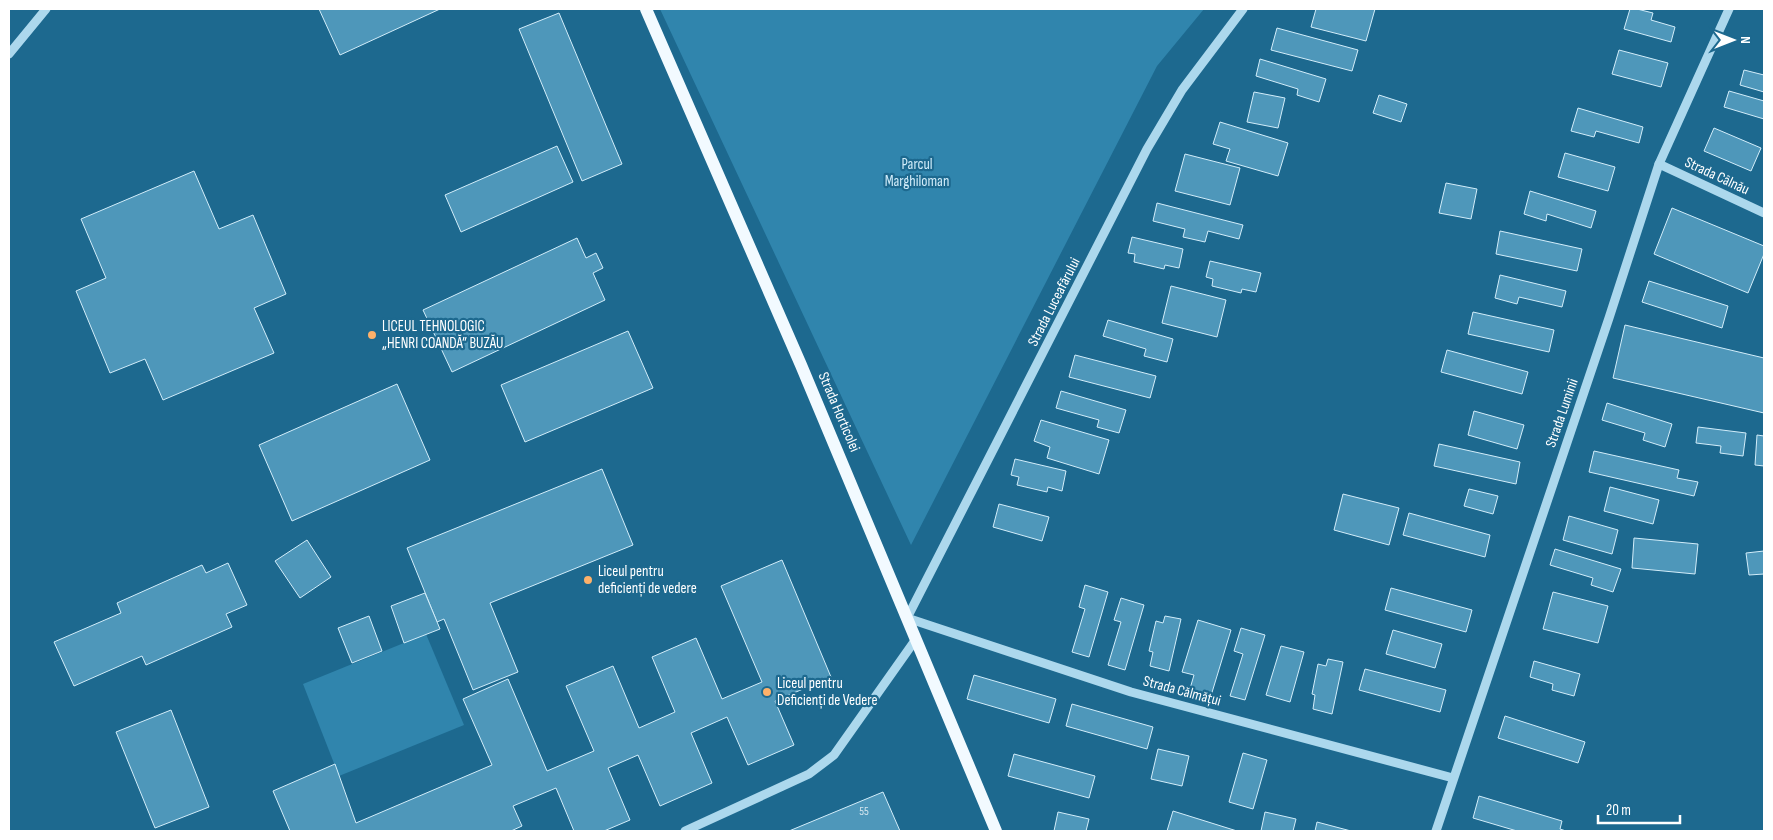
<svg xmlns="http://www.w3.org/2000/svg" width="1773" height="840" font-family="'Sofia Sans Condensed',sans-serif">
  <rect width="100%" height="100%" fill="#1d698f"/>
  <g fill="#3085ad">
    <path d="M660 9H1204L1157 66 911 545Z"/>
    <path d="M426 634 464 725 339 776 303 684Z"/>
  </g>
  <g fill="#4e97ba" stroke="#d2edfa">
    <path d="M319 9H440L340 55Z"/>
    <path d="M1316 9H1375L1366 41 1311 27Z"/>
    <path d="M1630 9H1637L1653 13 1651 20 1675 27 1671 42 1624 29Z"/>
    <path d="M559 13 622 164 582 181 519 29Z"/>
    <path d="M1277 28 1358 50 1352 71 1271 50Z"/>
    <path d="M1619 50 1668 63 1661 87 1612 74Z"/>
    <path d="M1260 59 1326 79 1319 102 1297 95 1298 89 1256 76Z"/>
    <path d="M1744 70 1764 75V92L1740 85Z"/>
    <path d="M1729 91 1764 101V119L1724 107Z"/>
    <path d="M1254 92 1285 98 1278 128 1247 122Z"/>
    <path d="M1379 95 1407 104 1401 122 1373 113Z"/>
    <path d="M1578 108 1643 127 1639 143 1596 131 1594 137 1571 131Z"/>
    <path d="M1220 122 1288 143 1278 176 1226 161 1230 149 1213 144Z"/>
    <path d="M1714 128 1761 148 1751 171 1704 151Z"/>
    <path d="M557 146 573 182 461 232 445 195Z"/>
    <path d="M1565 153 1615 167 1608 191 1558 177Z"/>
    <path d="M1185 154 1240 168 1230 205 1175 191Z"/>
    <path d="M194 171 219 229 253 215 286 294 254 308 274 353 163 400 145 359 110 373 76 291 106 278 81 219Z"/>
    <path d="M1446 183 1477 189 1471 219 1439 213Z"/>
    <path d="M1530 191 1596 211 1591 228 1547 214 1546 221 1524 214Z"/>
    <path d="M1157 203 1243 225 1239 239 1208 231 1205 242 1183 237 1185 229 1153 221Z"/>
    <path d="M1672 208 1764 246V254L1748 293 1654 254Z"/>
    <path d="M1500 231 1582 249 1577 271 1496 254Z"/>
    <path d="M1132 237 1183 249 1179 268 1165 265 1164 269 1134 262 1135 254 1128 253Z"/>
    <path d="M577 238 586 258 596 253 603 268 593 273 605 300 452 372 423 310Z"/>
    <path d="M1210 261 1261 273 1256 292 1242 289 1241 293 1212 286 1213 279 1206 277Z"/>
    <path d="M1500 275 1566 291 1562 307 1519 297 1517 304 1495 298Z"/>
    <path d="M1649 281 1728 306 1722 328 1642 302Z"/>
    <path d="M1171 286 1226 300 1217 337 1162 323Z"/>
    <path d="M1473 312 1554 330 1549 352 1468 334Z"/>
    <path d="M1108 320 1173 339 1167 362 1144 356 1146 349 1103 336Z"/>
    <path d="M1625 325 1764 358V413L1613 378Z"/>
    <path d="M628 331 653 388 525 442 501 385Z"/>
    <path d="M1447 350 1528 372 1522 394 1441 372Z"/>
    <path d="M1075 355 1156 376 1150 398 1069 377Z"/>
    <path d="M397 384 430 460 292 521 259 445Z"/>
    <path d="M1061 391 1126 410 1119 433 1097 427 1099 420 1056 408Z"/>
    <path d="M1607 403 1672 424 1665 447 1643 440 1645 433 1602 420Z"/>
    <path d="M1474 411 1524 425 1517 449 1468 435Z"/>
    <path d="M1041 420 1109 440 1099 474 1047 458 1050 447 1034 441Z"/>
    <path d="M1698 427 1746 433 1743 456 1720 453 1721 446 1696 443Z"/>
    <path d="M1757 435 1764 436V466L1755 465Z"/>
    <path d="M1439 444 1520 462 1516 484 1434 466Z"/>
    <path d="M1594 451 1679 470 1677 478 1698 482 1694 496 1589 472Z"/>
    <path d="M1015 459 1066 471 1062 491 1048 487 1047 492 1017 485 1019 477 1011 475Z"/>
    <path d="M602 469 633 545 490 603 518 672 473 690 444 619 437 622 407 548Z"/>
    <path d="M1610 487 1659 500 1653 524 1604 511Z"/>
    <path d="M1469 489 1498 496 1493 514 1464 506Z"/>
    <path d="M1343 494 1399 508 1389 545 1334 530Z"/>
    <path d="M999 504 1049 517 1042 541 993 527Z"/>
    <path d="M1409 513 1490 535 1485 557 1403 535Z"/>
    <path d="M1569 516 1618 530 1612 554 1563 540Z"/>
    <path d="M1634 538 1698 544 1695 574 1632 568Z"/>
    <path d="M307 540 331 577 300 598 275 561Z"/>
    <path d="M1555 549 1621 569 1613 592 1591 585 1593 578 1550 565Z"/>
    <path d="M1764 551V574L1749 575 1746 553Z"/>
    <path d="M782 560 831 677 775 701 794 745 748 765 727 717 691 733 712 783 660 806 638 755 608 768 630 820 604 831H574L556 788 513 806 522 826 511 831H290L273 791 335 764 356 823 492 765 463 699 508 679 547 771 594 751 566 686 613 666 639 728 675 712 652 657 696 638 722 699 762 682 721 586Z"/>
    <path d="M228 563 247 605 226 614 232 627 146 665 142 656 74 686 54 642 121 613 117 603 202 565 206 573Z"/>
    <path d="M1085 585 1108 592 1089 657 1072 652 1085 609 1079 607Z"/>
    <path d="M1391 588 1472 610 1466 632 1385 610Z"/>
    <path d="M1553 592 1608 606 1598 643 1543 629Z"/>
    <path d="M425 593 440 629 404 643 391 606Z"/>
    <path d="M1121 598 1144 605 1125 670 1108 665 1121 622 1114 620Z"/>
    <path d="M369 616 382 651 352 663 338 628Z"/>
    <path d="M1165 616 1181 619 1169 671 1150 666 1153 652 1149 651 1156 621 1163 623Z"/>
    <path d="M1198 620 1231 630 1210 699 1189 692 1194 675 1182 672Z"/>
    <path d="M1241 628 1265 635 1245 700 1230 696 1243 654 1234 651Z"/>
    <path d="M1393 630 1442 644 1435 668 1386 654Z"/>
    <path d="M1281 646 1304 652 1290 702 1266 695Z"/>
    <path d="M1328 659 1343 662 1332 714 1313 709 1315 695 1312 694 1318 664 1326 666Z"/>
    <path d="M1534 661 1580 674 1574 696 1552 690 1553 684 1530 677Z"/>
    <path d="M1365 669 1446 690 1440 712 1359 690Z"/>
    <path d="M974 675 1056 699 1049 723 967 699Z"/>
    <path d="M1072 704 1153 727 1147 749 1066 726Z"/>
    <path d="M171 710 209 807 155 828 116 732Z"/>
    <path d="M1505 716 1585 742 1578 763 1498 738Z"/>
    <path d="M1158 749 1189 756 1182 786 1151 779Z"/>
    <path d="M1243 753 1267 760 1253 809 1229 802Z"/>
    <path d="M1014 754 1095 776 1089 798 1008 776Z"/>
    <path d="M883 792 900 831H789Z"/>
    <path d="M1479 796 1562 821 1560 829 1566 831H1517L1473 818Z"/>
    <path d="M1173 811 1237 831H1167Z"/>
    <path d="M1058 812 1089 819 1086 831H1054Z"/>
    <path d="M1265 812 1296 819 1293 831H1261Z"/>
    <path d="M1317 822 1351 831H1315Z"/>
  </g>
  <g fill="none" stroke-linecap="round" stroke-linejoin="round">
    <g stroke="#acd8ed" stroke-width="9">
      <path d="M1243 9 1182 90 1147 149 907 618 1131 692 1453 778"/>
      <path d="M9 54 46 9"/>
      <path d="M1659 164 1764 213"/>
      <path d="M685 831 809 774 834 755 916 639"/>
      <path d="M1436 831 1609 318 1659 164 1729 9"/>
    </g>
    <path stroke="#f2faff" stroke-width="12" d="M646 9 801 365 996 831"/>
  </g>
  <g fill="#fdb16a" stroke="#1d698f" stroke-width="2">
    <circle cx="372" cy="335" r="5"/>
    <circle cx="588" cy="580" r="5"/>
    <circle cx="767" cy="692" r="5"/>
  </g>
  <g text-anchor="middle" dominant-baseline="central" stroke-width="4.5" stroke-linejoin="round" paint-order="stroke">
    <g font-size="12" fill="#d3e5ee">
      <text x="864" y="811">55</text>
    </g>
    <g font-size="15" fill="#d2edfa" stroke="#1d698f">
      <text x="917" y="164">Parcul<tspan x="917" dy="17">Marghiloman</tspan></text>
    </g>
    <g font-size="15" fill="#fff" stroke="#1d698f">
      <text transform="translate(1717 176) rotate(25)">Strada Câlnău</text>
      <text transform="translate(1054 302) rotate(-63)">Strada Luceafărului</text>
      <text transform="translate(839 412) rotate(67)">Strada Horticolei</text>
      <text transform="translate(1562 413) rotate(-71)">Strada Luminii</text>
      <text transform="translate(1182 691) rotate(15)">Strada Călmățui</text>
    </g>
    <g font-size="15" fill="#fff" stroke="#1d698f" text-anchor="start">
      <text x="382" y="326">LICEUL TEHNOLOGIC<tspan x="382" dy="17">„HENRI COANDĂ” BUZĂU</tspan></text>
      <text x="598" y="571">Liceul pentru<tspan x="598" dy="17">deficienți de vedere</tspan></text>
      <text x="777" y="683">Liceul pentru<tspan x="777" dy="17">Deficienți de Vedere</tspan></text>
    </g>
  </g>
  <rect width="1773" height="840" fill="none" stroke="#ffffff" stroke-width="20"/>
  <g transform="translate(1733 40) rotate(90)" stroke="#1d698f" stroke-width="4" paint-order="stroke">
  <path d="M0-4L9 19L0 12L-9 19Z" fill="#ffffff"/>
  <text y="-8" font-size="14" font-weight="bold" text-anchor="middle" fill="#ffffff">N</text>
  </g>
  <path d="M1598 815v8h82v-8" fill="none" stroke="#ffffff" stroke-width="2.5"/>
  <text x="1606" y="815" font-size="15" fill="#ffffff" stroke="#1d698f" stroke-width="4" paint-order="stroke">20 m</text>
</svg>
